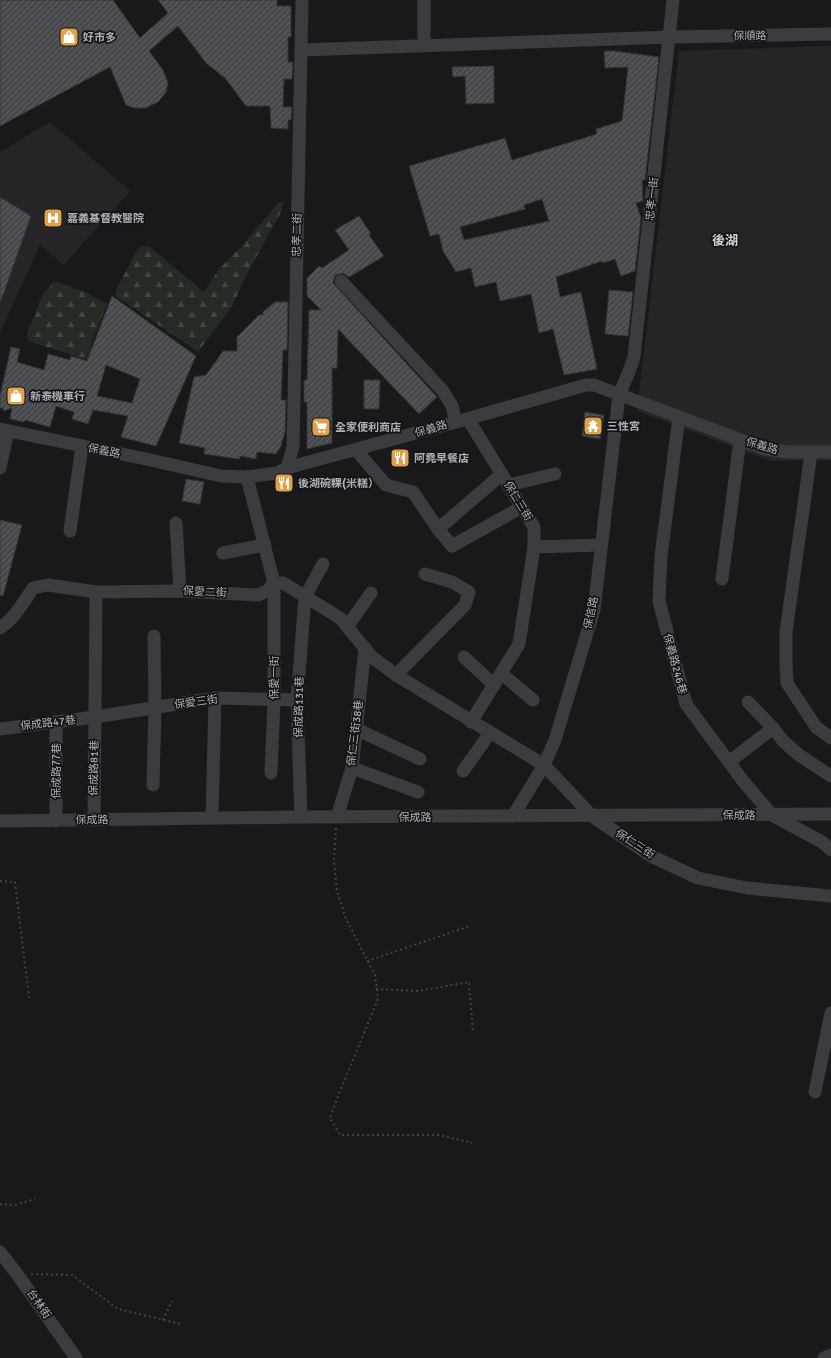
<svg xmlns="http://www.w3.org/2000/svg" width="831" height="1358" font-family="Signika,'Noto Sans TC',sans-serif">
  <defs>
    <pattern id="forest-firs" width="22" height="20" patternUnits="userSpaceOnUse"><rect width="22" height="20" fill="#232b24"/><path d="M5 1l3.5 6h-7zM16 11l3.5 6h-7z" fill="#404742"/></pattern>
    <pattern id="building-hatch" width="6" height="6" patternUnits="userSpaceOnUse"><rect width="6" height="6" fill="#48494d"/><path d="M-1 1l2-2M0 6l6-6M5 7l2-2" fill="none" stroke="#606165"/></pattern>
  </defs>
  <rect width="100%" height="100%" fill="#19191b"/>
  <g fill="#252528">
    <path d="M831 46V460L771 461 637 411 679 51Z"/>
    <path d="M50 122 130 191 64 265 40 245 0 333V152Z"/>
  </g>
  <g fill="url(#forest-firs)">
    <path d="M284 201 281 212 249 270 231 308 198 352 116 296 115 292 137 250 142 246 150 247 204 292 219 269 242 246 278 203Z"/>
    <path d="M54 282H57L85 292 107 304 90 347 107 355 103 365 29 341 27 333 43 294Z"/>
  </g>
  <g fill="url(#building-hatch)" stroke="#333437" fill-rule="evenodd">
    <path d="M0 0H113L140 38 168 13 158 0H277V6H291V37H288V62H293L292 79H284L283 107H292L291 120H288V129L271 128 270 106H246L225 78 206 63 178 26 149 51 163 70 168 83 166 92 158 102 145 108H134L126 105 110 67 0 126Z"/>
    <path d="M604 51H614L659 57 645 180H642L643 201 636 203 641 218 635 271 621 276 615 259 603 263 602 261 556 277 560 297 581 292 597 369 564 375 553 329 539 333 531 294 500 301 496 282 475 287 471 268 456 272 443 251 439 234 430 236 409 166 505 138 512 160 597 134 596 129 622 121 628 67 605 68ZM542 199 549 221 464 240 460 227 525 209 524 205Z"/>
    <path d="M494 66V103L466 104 465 76 453 77 452 67Z"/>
    <path d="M0 197 31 216 1 301H0Z"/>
    <path d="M359 216 371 234 369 235 384 256 349 277 343 273 336 275 334 278 333 283 437 397 419 414 338 329 337 368H332V443L307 449V402H304V380H307L309 310H321L307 296V278L319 266 322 268 349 250 335 230Z"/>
    <path d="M609 290 633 292 628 336 605 334Z"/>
    <path d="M112 296 196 356 156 446 121 437 128 416 93 410 88 424 72 419 74 412 56 406 50 427 25 420 24 422 10 419 12 408 3 411V408H0V396L11 347 20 349 17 362 44 370 48 354 70 360 71 356 87 361ZM106 365 140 379 132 403 97 396Z"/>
    <path d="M275 302H288L287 350H283L281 400H286L285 432 281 446 276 454 257 452 256 459 240 456 239 459 204 454 205 448 179 443 194 377 206 375 223 351H237V337L259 315H263V312Z"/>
    <path d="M364 380H380L379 409H364Z"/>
    <path d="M585 412 604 415 600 439 582 436Z"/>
    <path d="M186 479 204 482 200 504 182 501Z"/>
    <path d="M0 520 22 525 3 596 0 595Z"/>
  </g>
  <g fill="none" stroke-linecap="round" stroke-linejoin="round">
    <g stroke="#414346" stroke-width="2" stroke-dasharray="2 3" stroke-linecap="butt">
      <path d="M336 828 334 861 337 891 346 919 375 975 378 999 337 1099 330 1118 340 1135H439L472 1143"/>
      <path d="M0 881 15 882 29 998"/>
      <path d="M367 961 470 926"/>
      <path d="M376 989 418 991 469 982 473 1032"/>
      <path d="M0 1204 14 1205 35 1199"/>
      <path d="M31 1274 72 1275 118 1309 181 1324"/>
      <path d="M163 1320 172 1301"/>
    </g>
    <g stroke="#3b3c40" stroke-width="13">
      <path d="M424 0V45"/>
      <path d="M301 50 670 37 831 34"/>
      <path d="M341 281 443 391 452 406 456 422"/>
      <path d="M679 417 661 556 659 601 686 704 743 781 772 815 822 842 831 850"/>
      <path d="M468 419 534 527V547L519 644 471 722"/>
      <path d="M0 429 146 459 221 476 247 477 277 473 287 468 456 422 586 385H594L765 449 786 452H831"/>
      <path d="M356 450 386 485 413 492 438 529 452 546 522 507"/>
      <path d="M811 453 786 632V666L787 683 816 727 831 738"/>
      <path d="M0 468 8 431"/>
      <path d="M287 468 293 447 302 0"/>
      <path d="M247 477 274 583V699L271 773"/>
      <path d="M509 485 555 474"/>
      <path d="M176 523 180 591"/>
      <path d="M438 529 502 474"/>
      <path d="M70 531 82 446"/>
      <path d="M534 547 601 545"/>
      <path d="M223 553 265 545"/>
      <path d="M722 579 740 440"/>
      <path d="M347 627 371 593"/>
      <path d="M0 628C15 618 23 603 33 588L48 585 96 592 180 591 258 595 267 591 274 583H283L340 618 372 657 396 675 544 765 592 816 651 856 698 878 747 888 831 896"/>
      <path d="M464 657 494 685"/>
      <path d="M501 673 533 700"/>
      <path d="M396 675 465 605 469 592 452 582 425 574"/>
      <path d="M748 702 773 728 783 741 799 755 831 776"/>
      <path d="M56 722V821"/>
      <path d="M0 729 95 717 215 698 297 700"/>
      <path d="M356 729 420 759"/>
      <path d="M729 762 773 728"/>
      <path d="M352 768 418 792"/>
      <path d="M463 771 490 733"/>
      <path d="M153 785 155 708 154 636"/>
      <path d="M513 816 544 765 555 740 594 610 619 395 630 369 634 357 673 0"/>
      <path d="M301 817 297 700 305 597 323 564"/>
      <path d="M337 817 352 768 365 648"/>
      <path d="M212 818 215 698"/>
      <path d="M94 820 96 592"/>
      <path d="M0 821 301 817 831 814"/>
      <path d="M815 1092 831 1013"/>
      <path d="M0 1252 17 1274 76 1358"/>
      <path d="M824 1358 831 1355"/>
    </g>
  </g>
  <defs>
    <symbol id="shop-square" viewBox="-11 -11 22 22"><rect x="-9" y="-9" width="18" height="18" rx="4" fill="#e0a04c" stroke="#141416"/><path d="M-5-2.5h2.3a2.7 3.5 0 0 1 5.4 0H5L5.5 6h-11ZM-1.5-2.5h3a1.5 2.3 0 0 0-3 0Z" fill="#fff"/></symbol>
    <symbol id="hospital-square" viewBox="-11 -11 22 22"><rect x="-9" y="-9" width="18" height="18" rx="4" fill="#e0a04c" stroke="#141416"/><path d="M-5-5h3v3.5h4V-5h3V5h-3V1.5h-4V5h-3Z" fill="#fff"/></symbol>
    <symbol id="temple-square" viewBox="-11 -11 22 22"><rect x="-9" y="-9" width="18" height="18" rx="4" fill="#e0a04c" stroke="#141416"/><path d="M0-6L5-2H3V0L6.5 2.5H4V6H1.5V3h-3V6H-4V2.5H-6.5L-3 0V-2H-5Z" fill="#fff"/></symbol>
    <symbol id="supermarket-square" viewBox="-11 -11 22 22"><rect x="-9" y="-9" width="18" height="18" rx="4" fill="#e0a04c" stroke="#141416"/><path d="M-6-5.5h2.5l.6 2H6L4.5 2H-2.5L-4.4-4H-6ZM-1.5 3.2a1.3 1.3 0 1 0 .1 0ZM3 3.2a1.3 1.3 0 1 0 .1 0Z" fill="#fff"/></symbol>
    <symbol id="restaurant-square" viewBox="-11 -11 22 22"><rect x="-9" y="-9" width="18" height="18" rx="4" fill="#e0a04c" stroke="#141416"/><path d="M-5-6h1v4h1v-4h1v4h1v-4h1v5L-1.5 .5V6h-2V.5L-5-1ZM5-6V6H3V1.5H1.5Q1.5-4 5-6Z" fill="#fff"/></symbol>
  </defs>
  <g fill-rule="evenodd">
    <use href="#shop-square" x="58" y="26" width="22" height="22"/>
    <use href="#hospital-square" x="42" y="207" width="22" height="22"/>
    <use href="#shop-square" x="5" y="385" width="22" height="22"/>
    <use href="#temple-square" x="582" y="415" width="22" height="22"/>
    <use href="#supermarket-square" x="310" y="416" width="22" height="22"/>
    <use href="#restaurant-square" x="389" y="447" width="22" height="22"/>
    <use href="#restaurant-square" x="273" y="472" width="22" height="22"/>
  </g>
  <g text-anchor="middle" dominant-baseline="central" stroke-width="3.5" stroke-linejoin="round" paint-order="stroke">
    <g font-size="11" fill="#adb2b9" stroke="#141416">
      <text transform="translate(750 36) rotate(-1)">保順路</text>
      <text transform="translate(652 199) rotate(-84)">忠孝一街</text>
      <text transform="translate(297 235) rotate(-89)">忠孝二街</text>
      <text transform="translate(431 429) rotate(-16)">保義路</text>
      <text transform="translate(762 446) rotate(16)">保義路</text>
      <text transform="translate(104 451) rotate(11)">保義路</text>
      <text transform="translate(518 501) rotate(59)">保仁三街</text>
      <text transform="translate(205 592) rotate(3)">保愛二街</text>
      <text transform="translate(591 613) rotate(-78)">保信路</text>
      <text transform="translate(675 664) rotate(75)">保義路246巷</text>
      <text transform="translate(274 678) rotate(-90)">保愛一街</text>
      <text transform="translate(196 702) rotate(-8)">保愛三街</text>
      <text transform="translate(299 707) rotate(-89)">保成路131巷</text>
      <text transform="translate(48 723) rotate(-7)">保成路47巷</text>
      <text transform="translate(355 733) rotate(-83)">保仁三街38巷</text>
      <text transform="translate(94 768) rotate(-89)">保成路81巷</text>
      <text transform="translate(56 771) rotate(-90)">保成路77巷</text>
      <text x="739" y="815">保成路</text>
      <text x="415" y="817">保成路</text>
      <text transform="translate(92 820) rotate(-1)">保成路</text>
      <text transform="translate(635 844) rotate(33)">保仁三街</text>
      <text transform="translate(39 1304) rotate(55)">台林街</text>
    </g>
    <g font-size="11" font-weight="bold" fill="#adb2b9" stroke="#141416" text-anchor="start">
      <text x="83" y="37">好市多</text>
      <text x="67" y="218">嘉義基督教醫院</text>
      <text x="30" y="396">新泰機車行</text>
      <text x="607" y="426">三性宮</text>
      <text x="335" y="427">全家便利商店</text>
      <text x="414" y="458">阿堯早餐店</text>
      <text x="298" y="483">後湖碗粿(米糕）</text>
    </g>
    <g font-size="13" font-weight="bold" fill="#cdd0d6" stroke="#141416">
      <text x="725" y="241">後湖</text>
    </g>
  </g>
</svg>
